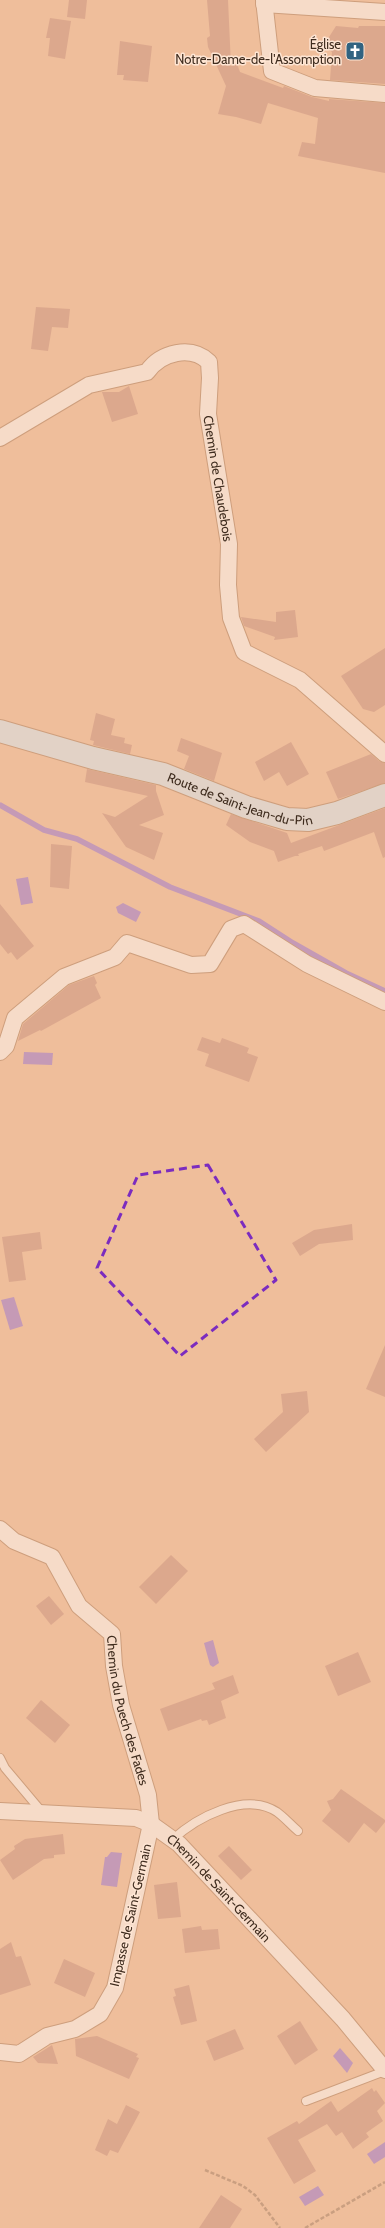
<svg xmlns="http://www.w3.org/2000/svg" width="385" height="2228" font-family="Cabin,sans-serif">
  <rect width="100%" height="100%" fill="#efbe9b"/>
  <g fill="#926fd7">
    <path d="M28 877 33 903 21 905 16 879Z"/>
    <path d="M123 903 141 912 136 922 118 913 116 907Z"/>
    <path d="M24 1052 53 1053 52 1065 23 1064Z"/>
    <path d="M14 1297 23 1326 10 1330 1 1300Z"/>
    <path d="M213 1640 219 1663 213 1667 210 1665 204 1643Z"/>
    <path d="M111 1852 122 1853 117 1887 101 1885 105 1857H107Z"/>
    <path d="M340 2048 353 2063 347 2073 333 2056Z"/>
    <path d="M385 2142V2157L374 2164 367 2154Z"/>
    <path d="M318 2186 324 2195 305 2206 299 2197Z"/>
  </g>
  <g fill="none" stroke-linecap="round" stroke-linejoin="round">
    <path stroke="#926fd7" stroke-width="5.5" d="M0 805 44 830 77 839 170 887 259 921 293 943 346 973 385 991"/>
  </g>
  <g fill="#c68e7d">
    <path d="M69 0H87L85 19 67 17Z"/>
    <path d="M207 0H228L231 66 237 64 240 72 283 88 284 86 312 97 329 101V99L385 103V173L298 156 302 142 315 144 318 118 268 103 261 124 236 117 218 114 226 86 208 47 207 38 210 36Z"/>
    <path d="M50 18 71 21 65 59 48 56 50 38H46Z"/>
    <path d="M336 26 358 28 359 26H385V84L330 80 332 52 324 45Z"/>
    <path d="M120 41 152 46 148 82 123 80 124 75H117Z"/>
    <path d="M36 307 70 309 68 328 52 327 48 351 31 349Z"/>
    <path d="M129 386 138 414 112 422 102 392H119Z"/>
    <path d="M295 610 298 637 274 640 275 637 244 626 241 617 276 622V612Z"/>
    <path d="M385 648V705L374 712 363 709 341 676Z"/>
    <path d="M96 713 115 719 111 735 125 738 124 743 132 745 130 754 93 745 94 741 90 740Z"/>
    <path d="M181 738 222 753 214 781 184 769 189 756 177 751Z"/>
    <path d="M291 742 309 774 287 786 279 772 264 781 255 762Z"/>
    <path d="M371 754 379 761 385 763V783L338 799 326 772Z"/>
    <path d="M87 769 156 785V791L164 815 139 825 163 833 154 860 126 847 102 813 115 817 148 796 85 782Z"/>
    <path d="M385 808V857L383 858 374 832 324 851 322 846 298 854 299 856H295L278 862 274 851 250 842 226 825 231 814 287 833 291 843Z"/>
    <path d="M51 844 72 846 69 889 50 887Z"/>
    <path d="M0 904 34 946 17 960 11 952 8 954 0 944Z"/>
    <path d="M94 976 97 983 95 985 101 998 41 1031 40 1030 18 1041 23 1024 69 985Z"/>
    <path d="M202 1037 220 1043 222 1038 249 1048 247 1053 258 1057 249 1082 205 1066 209 1054 197 1050Z"/>
    <path d="M352 1224 353 1240 319 1244 300 1256 292 1243 314 1230Z"/>
    <path d="M40 1232 42 1249 22 1252 26 1280 9 1282 2 1237Z"/>
    <path d="M385 1345V1397L366 1389Z"/>
    <path d="M307 1391 309 1412 266 1452 254 1439 283 1412 281 1394Z"/>
    <path d="M171 1555 188 1571 156 1604 139 1587Z"/>
    <path d="M49 1596 64 1614 51 1625 36 1606Z"/>
    <path d="M358 1652 371 1682 338 1696 325 1666Z"/>
    <path d="M233 1675 239 1693 221 1701 226 1718 209 1725 207 1720 202 1721 201 1719 168 1731 160 1709 215 1689 212 1683Z"/>
    <path d="M41 1700 70 1725 55 1743 26 1718Z"/>
    <path d="M341 1789 385 1820V1822L376 1833 364 1823 349 1843 322 1821 331 1810 327 1801 333 1799Z"/>
    <path d="M63 1834 65 1854 54 1855V1858L44 1859 13 1880 0 1860 15 1849 14 1846 25 1839Z"/>
    <path d="M229 1846 252 1870 241 1880 218 1856Z"/>
    <path d="M177 1882 181 1917 158 1919 154 1885Z"/>
    <path d="M201 1926 202 1930 218 1929 220 1949 185 1953 182 1929Z"/>
    <path d="M11 1942 16 1957 21 1956 31 1985 0 1995V1949Z"/>
    <path d="M64 1959 95 1973 85 1997 54 1983Z"/>
    <path d="M189 1985 197 2021 181 2025 173 1997 176 1996 174 1989Z"/>
    <path d="M300 2021 318 2050 295 2065 277 2036Z"/>
    <path d="M235 2029 244 2049 214 2061 206 2041Z"/>
    <path d="M97 2036 138 2054 136 2057 139 2058 129 2079 76 2056 75 2039Z"/>
    <path d="M52 2045 58 2064 38 2063 33 2057Z"/>
    <path d="M372 2088 374 2092 376 2090 385 2103 377 2111 383 2121 366 2133 369 2137 353 2149 342 2132 336 2136 327 2124 298 2140 316 2171 294 2184 267 2138 297 2121 299 2124 331 2101 338 2112Z"/>
    <path d="M126 2105 140 2112 118 2153 110 2150 107 2156 95 2150 108 2119 117 2124Z"/>
    <path d="M221 2195 242 2209 230 2228H199Z"/>
  </g>
  <g fill="none" stroke-linecap="round" stroke-linejoin="round">
    <defs>
      <g id="lane">
        <path d="M0 1758 5 1768 42 1812"/>
        <path d="M172 1840C196 1818 245 1791 277 1812 284 1817 291 1825 298 1831"/>
        <path d="M306 2101 385 2071"/>
      </g>
      <g id="street">
        <path d="M264 0 272 71 315 88 385 94"/>
        <path d="M264 4 385 12"/>
        <path id="s1" d="M0 438 89 385 147 372C161 352 191 345 209 362L210 378 208 414 229 544 228 585 231 618 244 652 300 680 385 754"/>
        <path d="M0 1052 6 1046 15 1018 64 977 115 957 127 943 191 965 210 964 231 929 244 924 307 964 385 1002"/>
        <path id="s2" d="M0 1529 14 1541 52 1557 79 1606 112 1634 114 1666 121 1705 148 1795 151 1824 115 1988 100 2014 75 2029 47 2036 19 2054 0 2052"/>
        <path id="s3" d="M0 1811 136 1818 151 1824 179 1844 343 2019 385 2070"/>
      </g>
      <g id="secondary">
        <path id="s4" d="M0 731 93 758 163 774 246 807 287 819 308 820 337 813 385 795"/>
      </g>
    </defs>
    <use href="#lane" stroke="#a67958" stroke-width="10"/>
    <use href="#street" stroke="#a67958" stroke-width="18"/>
    <use href="#secondary" stroke="#a67958" stroke-width="24"/>
    <g stroke="#9d7a61" stroke-width="2.5" stroke-dasharray="4 2" stroke-linecap="butt">
      <path d="M205 2170 243 2186 255 2195 280 2228"/>
      <path d="M305 2228 385 2182"/>
    </g>
    <use href="#lane" stroke="#fff" stroke-width="8"/>
    <use href="#street" stroke="#fff" stroke-width="16"/>
    <use href="#secondary" stroke="#d3ebfa" stroke-width="22"/>
  </g>
  <path d="M0 0H385V2228H0ZM208 1165 276 1280 180 1356 97 1268 138 1175Z" fill="#efbe9b" fill-opacity=".55" fill-rule="evenodd"/>
  <path fill="none" stroke="#7b2cbf" stroke-width="3" stroke-dasharray="8 5" stroke-linejoin="round" d="M208 1165 276 1280 180 1356 97 1268 138 1175Z"/>
  <defs>
    <symbol id="church-square" viewBox="-11 -11 22 22"><rect x="-9" y="-9" width="18" height="18" rx="4" fill="#316381" stroke="#fee5d3"/><path d="M-1.2-6h2.4v3.5h3.3v2.4h-3.3V6h-2.4V-.1h-3.3v-2.4h3.3Z" fill="#fff"/></symbol>
  </defs>
  <g fill-rule="evenodd">
    <use href="#church-square" x="344" y="40" width="22" height="22"/>
  </g>
  <g text-anchor="middle" dominant-baseline="central" stroke-width="3" stroke-linejoin="round" paint-order="stroke">
    <g font-size="13" fill="#3f2c1e" stroke="#fee5d3" text-anchor="end">
      <text x="341" y="44">Église<tspan x="341" dy="15">Notre-Dame-de-l'Assomption</tspan></text>
    </g>
    <g font-size="13" fill="#3f2c1e" stroke="#fee5d3">
      <text stroke="none"><textPath href="#s1" startOffset="351">Chemin de Chaudebois</textPath></text>
      <text stroke="none"><textPath href="#s4" startOffset="250">Route de Saint-Jean-du-Pin</textPath></text>
      <text stroke="none"><textPath href="#s2" startOffset="237">Chemin du Puech des Fades</textPath></text>
      <text stroke="none"><textPath href="#s3" startOffset="246">Chemin de Saint-Germain</textPath></text>
      <text transform="translate(130 1915) rotate(-77)">Impasse de Saint-Germain</text>
    </g>
  </g>
</svg>
